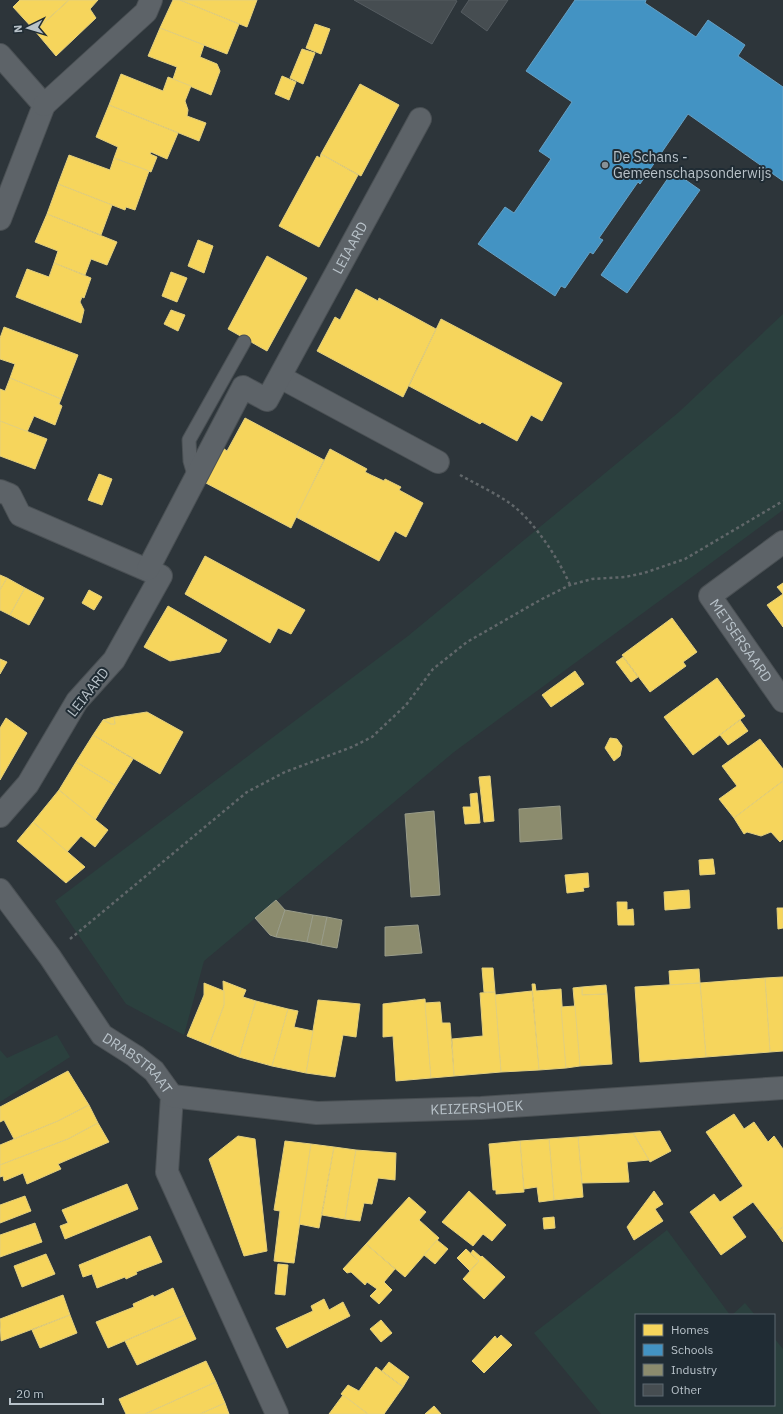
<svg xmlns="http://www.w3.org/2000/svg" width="783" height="1414" font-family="'IBM Plex Sans',sans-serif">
  <rect width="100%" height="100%" fill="#2d353a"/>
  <g fill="#2b403e">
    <path d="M783 314V510L454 752 204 961 184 1035 126 1004 55 901 408 636 679 412Z"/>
    <path d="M57 1035 70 1057 0 1102V1050L7 1058Z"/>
    <path d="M667 1230 730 1315H636V1405H774V1338L783 1349V1414H601L534 1333Z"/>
    <path d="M745 1303 755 1315H732Z"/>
  </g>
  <g fill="#f6d55c" stroke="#e3cf7d">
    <path d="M20 0H69L35 31 13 7Z"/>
    <path d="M69 0H98L90 9 96 18 56 56 35 31Z"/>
    <path d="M173 0H180L239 24 227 54 160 28Z"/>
    <path d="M180 0H257L247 27Z"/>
    <path d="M315 24 330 29 321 54 306 48Z"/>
    <path d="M160 28 204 45 200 57 217 64 220 71 211 95 173 79 177 67 148 56Z"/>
    <path d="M302 49 315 53 303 84 290 78Z"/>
    <path d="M121 74 163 91 168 77 191 86 185 101 188 110 187 116 206 123 199 141 109 105Z"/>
    <path d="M282 76 296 82 289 100 275 94Z"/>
    <path d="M360 84 399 105 361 176 321 154Z"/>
    <path d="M109 105 178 133 167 159 151 152 150 154 157 157 151 172 114 158 118 147 96 137Z"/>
    <path d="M321 154 358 175 319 247 279 226 317 156 320 158Z"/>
    <path d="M69 155 110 170 114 158 149 171 135 210 126 207 125 210 58 184Z"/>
    <path d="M58 184 112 205 101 235 47 214Z"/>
    <path d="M47 214 117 242 107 265 91 259 85 275 54 263 58 251 35 242Z"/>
    <path d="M198 240 213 246 204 273 188 266Z"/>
    <path d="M267 256 307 278 267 351 228 329Z"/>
    <path d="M54 263 91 278 84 298 82 297 80 302 84 310 81 323 16 297 27 269 49 277Z"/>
    <path d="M171 272 187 278 177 302 162 296Z"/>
    <path d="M356 289 378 301 379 298 436 329 403 397 317 351 335 317 340 320Z"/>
    <path d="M171 310 185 315 178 331 164 324Z"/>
    <path d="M441 319 562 383 542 421 531 415 517 441 482 422 480 424 409 386Z"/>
    <path d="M4 327 78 355 61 399 10 378 15 364 0 359V338Z"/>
    <path d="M10 378 61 399 59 404 62 406 55 425 34 416 27 432 0 421V389L5 391Z"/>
    <path d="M245 418 324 460 291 528 204 482 223 448 227 451Z"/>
    <path d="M0 421 47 439 35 469 0 456Z"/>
    <path d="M330 449 367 469 365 472 371 475 384 481 385 479 401 487 399 490 423 503 406 537 395 531 379 561 296 517Z"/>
    <path d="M99 474 112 479 102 505 88 500Z"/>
    <path d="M205 556 305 610 291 634 278 628 270 643 185 594Z"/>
    <path d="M0 575 7 578 0 590Z"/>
    <path d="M7 578 25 588 10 615 0 610V590Z"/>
    <path d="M783 583V627L767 605 783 594 777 587Z"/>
    <path d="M25 588 44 598 29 625 10 615Z"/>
    <path d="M89 590 102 597 94 610 82 603Z"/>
    <path d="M168 606 227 640 220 652 170 661 144 647Z"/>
    <path d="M672 618 697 652 683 662 686 666 650 692 622 655Z"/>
    <path d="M623 657 638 677 631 682 616 662Z"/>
    <path d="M0 659 7 662 0 674Z"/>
    <path d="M575 671 584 684 551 707 542 695Z"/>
    <path d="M717 678 745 716 693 755 664 717Z"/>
    <path d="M147 712 183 732 160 774 93 735 103 720 111 724H115L114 717Z"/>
    <path d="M114 717 115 724H111L103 720Z"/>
    <path d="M6 718 27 733 0 780V728Z"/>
    <path d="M740 720 748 731 728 745 720 735Z"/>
    <path d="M93 735 133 759 116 786 76 762Z"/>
    <path d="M610 738 617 739 622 746 620 756 614 761 605 748Z"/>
    <path d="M760 739 783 769V781L734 818 719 799 737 786 722 766Z"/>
    <path d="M76 762 116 786 95 820 59 790Z"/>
    <path d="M490 776 494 821 484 822 479 777Z"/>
    <path d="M783 781V839L780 842 771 832 761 836 747 832 744 834 734 818Z"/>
    <path d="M59 790 108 830 95 847 81 836 67 852 33 822Z"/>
    <path d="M477 793 480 823 465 824 463 807H471L470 794Z"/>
    <path d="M33 822 85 867 66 883 17 841Z"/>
    <path d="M713 859 715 874 700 875 699 860Z"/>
    <path d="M588 873 589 887 583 888 584 891 567 893 565 875Z"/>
    <path d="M689 890 690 908 665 910 664 892Z"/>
    <path d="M617 902H627V910L633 909 634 925H618Z"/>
    <path d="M777 908H783V928L778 929Z"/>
    <path d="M482 968H493L495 992H484Z"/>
    <path d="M699 969 700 983 670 985 669 971Z"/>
    <path d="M783 977V1051L770 1052 765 978Z"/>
    <path d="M765 978 770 1052 706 1057 700 983Z"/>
    <path d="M223 981 246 990 243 997 256 1001 239 1057 209 1045 224 1005Z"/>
    <path d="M204 983 224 991V1005L209 1045 187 1036 204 995Z"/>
    <path d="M700 983 706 1057 640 1062 635 987Z"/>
    <path d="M532 984H535L536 991 561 989 566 1068 539 1070Z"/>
    <path d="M606 985 607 994 582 995V987Z"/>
    <path d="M582 987V995L607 994 612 1064 580 1066 573 988Z"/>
    <path d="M532 991 539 1070 501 1072 495 995Z"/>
    <path d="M495 992 501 1072 454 1076 452 1039 483 1036 480 993Z"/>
    <path d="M425 999 431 1078 396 1081 393 1036 383 1037V1004Z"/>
    <path d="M318 1000 360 1004 356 1037 343 1035 335 1077 306 1073Z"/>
    <path d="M256 1001 288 1009 272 1066 239 1057Z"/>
    <path d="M440 1002 442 1023H450L454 1076 431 1078 425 1003Z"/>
    <path d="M575 1006 580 1066 566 1068 561 1007Z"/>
    <path d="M288 1009 298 1011 294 1027 313 1031 306 1073 272 1066Z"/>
    <path d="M68 1071 89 1105 58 1121 14 1139 4 1120 0 1122V1107Z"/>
    <path d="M89 1105 98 1123 68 1139 0 1165V1145L58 1121Z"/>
    <path d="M734 1114 744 1129 754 1122 768 1142 774 1136 783 1149V1227L776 1232 753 1202 732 1217 746 1237 721 1255 690 1212 714 1194 720 1202 743 1186 706 1132Z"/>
    <path d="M98 1123 109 1142 58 1164 61 1169 27 1184 23 1173 4 1181 3 1176 0 1177V1165L68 1139Z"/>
    <path d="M660 1131 671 1151 650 1162 633 1133Z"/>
    <path d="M633 1133 649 1160 627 1162 629 1182 582 1183 578 1137Z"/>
    <path d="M238 1136 255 1139 267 1251 244 1256 209 1159Z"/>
    <path d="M578 1137 583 1197 554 1200 549 1139Z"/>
    <path d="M549 1139 554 1200 539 1202 537 1187 524 1189 520 1141Z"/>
    <path d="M285 1141 311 1144 294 1263 274 1261 280 1211 274 1210Z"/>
    <path d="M520 1141 524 1192 496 1194V1190H493L489 1144Z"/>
    <path d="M311 1144 334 1147 319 1228 299 1224Z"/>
    <path d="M334 1147 356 1150 345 1219 322 1215Z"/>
    <path d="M356 1150 396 1153 395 1180 378 1178 372 1204 364 1203 360 1221 345 1219Z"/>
    <path d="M127 1184 138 1209 65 1239 60 1226 68 1223 62 1210Z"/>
    <path d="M469 1191 506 1225 492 1241 483 1234 473 1246 442 1222Z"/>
    <path d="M654 1191 663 1204 655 1209 663 1221 634 1240 627 1227Z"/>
    <path d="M25 1196 31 1211 0 1223V1205Z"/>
    <path d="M409 1197 426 1212 419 1220 439 1238 405 1277 366 1244Z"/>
    <path d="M554 1217 555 1228 544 1229 543 1218Z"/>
    <path d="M35 1223 42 1242 0 1257V1235Z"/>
    <path d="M783 1227V1242L776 1232Z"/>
    <path d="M150 1236 162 1262 136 1272 137 1274 126 1279 125 1277 97 1288 92 1274 83 1277 79 1265Z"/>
    <path d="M437 1240 448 1249 435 1264 424 1255Z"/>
    <path d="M366 1244 395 1269 384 1282 392 1290 379 1304 370 1296 377 1289 367 1282 365 1285 351 1272 347 1273 343 1269Z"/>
    <path d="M466 1249 479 1261 470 1271 457 1258Z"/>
    <path d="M473 1250 481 1257 482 1256 505 1277 484 1299 463 1279 479 1261 471 1253Z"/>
    <path d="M46 1254 55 1274 22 1287 14 1266Z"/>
    <path d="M278 1264 288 1265 285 1295 275 1294Z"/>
    <path d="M173 1288 185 1315 108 1348 96 1322 134 1307 133 1304 153 1295 154 1297Z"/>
    <path d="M63 1295 70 1315 1 1341 0 1319Z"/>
    <path d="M324 1299 329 1310 343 1302 350 1316 287 1348 276 1328 313 1311 311 1306Z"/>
    <path d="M70 1315 77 1333 40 1348 32 1330Z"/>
    <path d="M185 1315 196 1339 137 1365 125 1341Z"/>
    <path d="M381 1320 392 1333 381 1342 370 1329Z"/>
    <path d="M501 1335 512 1345 484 1373 472 1361 495 1336 497 1339Z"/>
    <path d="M206 1361 216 1382 145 1414H126L119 1399Z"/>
    <path d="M389 1362 409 1377 403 1387 382 1371Z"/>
    <path d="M376 1367 403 1387 384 1414H368L341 1394 348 1385 359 1391Z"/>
    <path d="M216 1382 225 1403 200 1414H145Z"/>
    <path d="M343 1395 368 1414H329Z"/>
    <path d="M225 1403 229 1414H200Z"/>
    <path d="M434 1406 441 1414H425Z"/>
  </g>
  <g fill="#4393c3" stroke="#66a1c5">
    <path d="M575 0H646L645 3 696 37 708 20 745 45 738 56 783 87V181L688 114 640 184 638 182 599 238 603 240 593 254 590 252 565 288 561 286 555 296 478 244 505 207 514 213 551 159 539 151 572 102 526 71Z"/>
    <path d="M673 171 700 190 627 293 601 275Z"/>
  </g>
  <g fill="#8c8c6e" stroke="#999c89">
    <path d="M560 806 562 839 520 842 519 809Z"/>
    <path d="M434 811 440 895 411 897 405 814Z"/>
    <path d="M276 900 285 910 276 937 270 935 255 918Z"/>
    <path d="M285 910 313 915 307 942 276 937Z"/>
    <path d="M313 915 327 917 321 945 307 942Z"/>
    <path d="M327 917 342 920 337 948 321 945Z"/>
    <path d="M418 925 422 953 385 956V927Z"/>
  </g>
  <g fill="#464d51" stroke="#555c61">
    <path d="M354 0H455L457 1 432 44Z"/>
    <path d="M469 0H508L487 31 461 12Z"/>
  </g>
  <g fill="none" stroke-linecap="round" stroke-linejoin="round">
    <defs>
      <path id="service" d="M195 478 190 461 189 440 244 342"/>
      <g id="minor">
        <path d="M0 55 44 105 0 219"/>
        <path d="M44 105 146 12 151 0"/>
        <path d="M280 377 438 462"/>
        <path d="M0 491 10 495 20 515 161 576 114 660 77 701 28 784 0 816"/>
        <path id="s1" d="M783 542 710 596 783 701"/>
        <path id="s2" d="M148 569 243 387 267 400 420 119"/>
        <path id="s3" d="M0 890 50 957 102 1035 135 1056 154 1071 172 1096 167 1172 277 1414"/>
        <path id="s4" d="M172 1096 317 1113 481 1108 783 1088"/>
      </g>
    </defs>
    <use href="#service" stroke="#4a5054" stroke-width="15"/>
    <use href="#minor" stroke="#4a5054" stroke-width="24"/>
    <g stroke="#61676a" stroke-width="2.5" stroke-dasharray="3 3" stroke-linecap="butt">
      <path d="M460 475C476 484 493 492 508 502 532 518 559 559 570 585"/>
      <path d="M70 939 247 792 285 772 352 747 372 737 406 705 433 669 467 642 542 599 570 585 592 579 625 577 644 573 685 559 783 501"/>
    </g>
    <use href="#service" stroke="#5d6368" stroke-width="13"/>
    <use href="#minor" stroke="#5d6368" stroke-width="22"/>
  </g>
  <circle fill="#879197" stroke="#202c34" stroke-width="1.5" cx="605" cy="165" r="4"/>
  <g text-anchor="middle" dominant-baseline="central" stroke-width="4" stroke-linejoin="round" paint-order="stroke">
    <g font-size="14" fill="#b8c2c9" stroke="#202c34" text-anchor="start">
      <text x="613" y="157">De Schans -<tspan x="613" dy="16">Gemeenschapsonderwijs</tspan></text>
    </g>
    <g font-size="14" fill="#b8c2c9" stroke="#202c34">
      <text stroke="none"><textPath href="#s2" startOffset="406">LEIAARD</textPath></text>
      <text stroke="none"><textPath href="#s1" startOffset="145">METSERSAARD</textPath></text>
      <text transform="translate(88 692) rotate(-52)">LEIAARD</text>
      <text stroke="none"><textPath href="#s3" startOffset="223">DRABSTRAAT</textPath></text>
      <text stroke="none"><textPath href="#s4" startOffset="306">KEIZERSHOEK</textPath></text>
    </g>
  </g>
  <rect x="635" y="1314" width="140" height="92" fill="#202c34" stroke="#5d6870"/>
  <rect x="643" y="1324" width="20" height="12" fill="#f6d55c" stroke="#5d6870"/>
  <text x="671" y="1334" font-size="12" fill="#b8c2c9">Homes</text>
  <rect x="643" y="1344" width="20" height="12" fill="#4393c3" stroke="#5d6870"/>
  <text x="671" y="1354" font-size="12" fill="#b8c2c9">Schools</text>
  <rect x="643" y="1364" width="20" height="12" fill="#8c8c6e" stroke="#5d6870"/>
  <text x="671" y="1374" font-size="12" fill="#b8c2c9">Industry</text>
  <rect x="643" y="1384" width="20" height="12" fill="#464d51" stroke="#5d6870"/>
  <text x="671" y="1394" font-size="12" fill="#b8c2c9">Other</text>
  <g transform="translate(28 28) rotate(265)" stroke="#202c34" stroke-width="3" paint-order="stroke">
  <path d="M0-3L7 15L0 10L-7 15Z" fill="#b8c2c9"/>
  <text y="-6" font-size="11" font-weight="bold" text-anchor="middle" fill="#b8c2c9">N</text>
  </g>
  <path d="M10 1398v6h93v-6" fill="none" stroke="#b8c2c9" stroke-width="2"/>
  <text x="16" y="1398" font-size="12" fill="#b8c2c9" stroke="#202c34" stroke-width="3" paint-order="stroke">20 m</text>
</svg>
